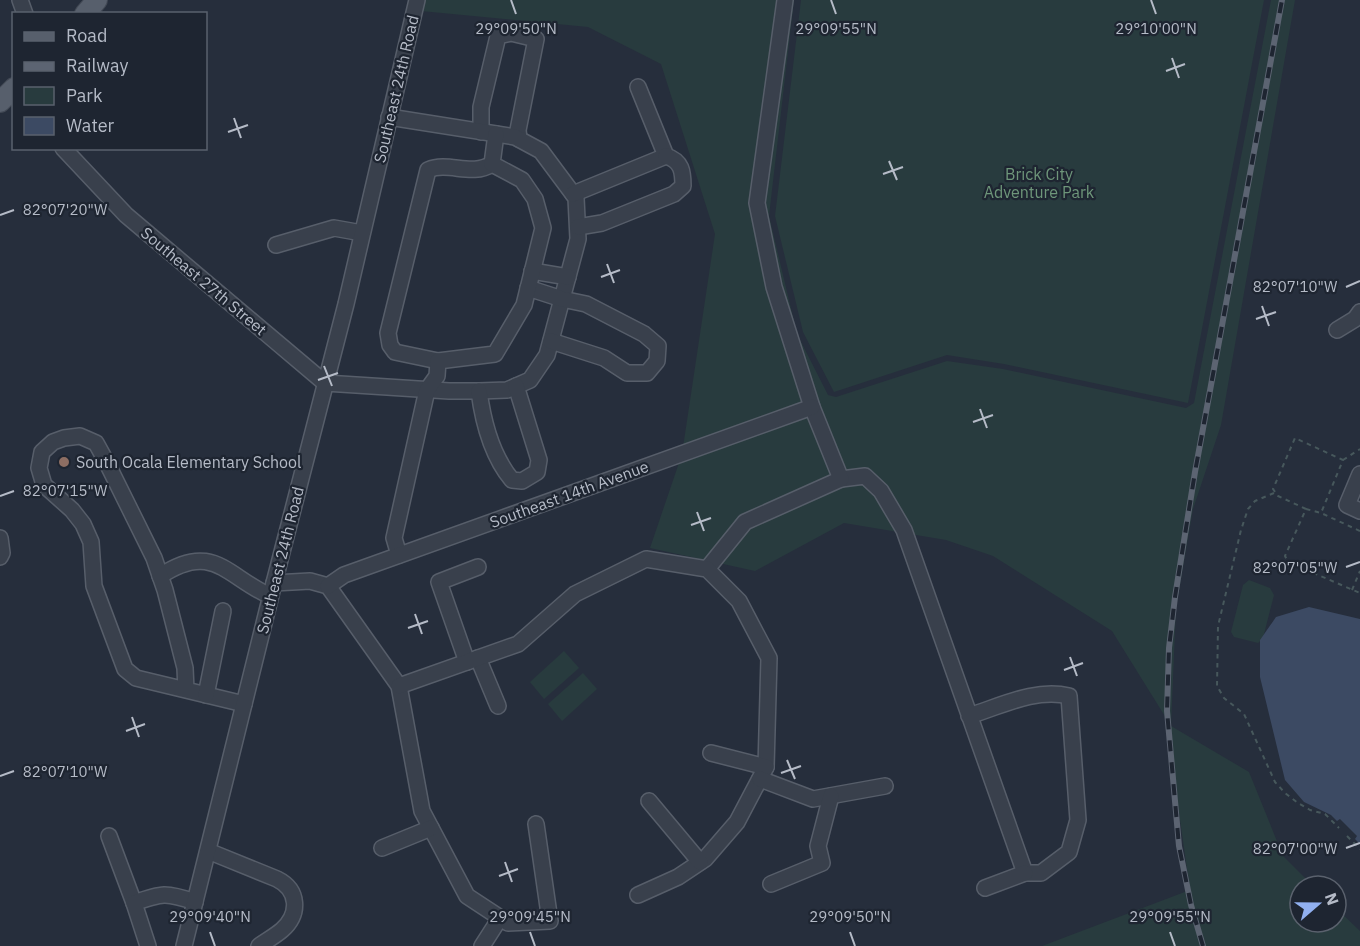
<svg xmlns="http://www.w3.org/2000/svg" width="1360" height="946" font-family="'IBM Plex Sans',sans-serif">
  <rect width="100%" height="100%" fill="#262e3c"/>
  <g fill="#283b3e">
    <path d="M425 0H794L769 216 797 334 828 395 836 397 947 361 1003 369 1186 408 1194 403 1271 0H1295L1221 425 1193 509 1176 608 1171 726 1249 772 1283 856 1313 886H1300V922H1336V908L1360 931V946H1042L1190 890 1170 750 1171 726 1112 631 993 556 946 540 844 523 755 571 650 548 682 454 715 234 661 64 588 27 421 11Z"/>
    <path d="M801 0H1264L1188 403 1004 364 947 355 834 392 803 332 775 216Z"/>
    <path d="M1249 580 1270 588 1274 595 1263 638 1258 643 1234 637 1231 632 1243 585Z"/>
    <path d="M564 651 579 668 544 699 530 682Z"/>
    <path d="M583 673 597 689 562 721 548 704Z"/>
  </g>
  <path fill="#3c4a63" d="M1309 607 1360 619V844L1355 839 1357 836 1340 819 1337 821 1331 815 1304 802 1285 780 1260 677V640L1276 617Z"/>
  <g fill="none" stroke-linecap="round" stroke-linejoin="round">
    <defs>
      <g id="minor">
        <path d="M20 0 25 14"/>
        <path d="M481 132V107L498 36 511 33 536 39 518 130 519 139"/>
        <path d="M63 148 126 215 325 383 449 391H479L507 390 530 380 547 355 578 239 576 198 541 151 515 137 389 117"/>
        <path d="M573 194 666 156 638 87"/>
        <path d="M578 227 602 223 674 194 683 186C683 172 682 161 666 156"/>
        <path d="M276 245 334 228 362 233"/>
        <path d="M532 271 568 277"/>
        <path d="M528 288 562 299 586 304 644 334 658 346 657 361 647 373H627L604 358 551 341"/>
        <path d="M1337 330 1355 319 1360 312"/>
        <path d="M438 361 395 352 390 345 388 333 428 170C449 161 471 177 492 164"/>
        <path d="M479 391C483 422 492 456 512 480L522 481 537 472 539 460 516 386"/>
        <path d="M1360 474 1347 505 1360 511"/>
        <path d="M841 479 865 476 881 491 904 530 1025 873H1041L1069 852 1078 820 1069 696C1035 688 1001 706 969 716"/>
        <path d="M0 538 2 553 0 557"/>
        <path d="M399 555 394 538 427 390 437 376 438 361 495 354 524 305 543 228 535 199 522 180 492 164 496 134"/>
        <path d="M707 569 745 522 841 479 812 407 774 287 757 203 785 0"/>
        <path d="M160 576C213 541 226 576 270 596"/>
        <path d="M274 583 310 581 328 586 399 686 422 811 467 896 508 923 550 921 536 824"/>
        <path d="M328 586 344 575 812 407"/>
        <path d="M478 658 498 706"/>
        <path d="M467 662 439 582 478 567"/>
        <path d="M399 686 518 644 575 594 646 559 707 569 739 601 769 658 766 767 737 822 705 859 678 877 638 895"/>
        <path d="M186 690 185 668 165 590 154 558 107 463 96 443 80 436 64 438 53 442 42 452 39 468 44 485 72 510 83 524 91 542 94 586 125 669 136 678 244 704"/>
        <path d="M206 695 223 611"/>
        <path d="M711 753 766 767"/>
        <path d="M760 779 813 799 885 786"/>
        <path d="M649 801 700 862"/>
        <path d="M109 836 134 903"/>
        <path d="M382 848 431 828"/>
        <path d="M208 851 277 879C299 890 300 914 282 930 275 936 266 941 259 946"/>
        <path d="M771 884 822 863 818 846 831 796"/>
        <path d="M985 888 1025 873"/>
        <path d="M148 946 134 903C162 893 166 892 195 902"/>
        <path d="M184 946 274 583 346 304 417 0"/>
        <path d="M482 946 500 918"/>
      </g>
      <g id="major">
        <path d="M85 14 97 0"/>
        <path d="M0 102 14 88"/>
      </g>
    </defs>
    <use href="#minor" stroke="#575e6a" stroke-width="18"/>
    <use href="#major" stroke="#424955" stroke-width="22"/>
    <g stroke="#47585c" stroke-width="2" stroke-dasharray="4.5 4.5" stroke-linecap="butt">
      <path d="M1343 460 1360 449"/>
      <path d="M1274 493 1255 501 1248 509 1241 530 1218 626 1217 686 1224 698 1244 714 1275 782 1285 793 1298 803 1310 810 1325 814 1339 828"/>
      <path d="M1306 509 1278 496 1273 489 1295 438 1343 460 1321 513"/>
      <path d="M1360 531 1321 513 1306 509 1285 556 1288 562 1360 593"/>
      <path d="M1352 590 1360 571"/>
      <path d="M1347 836 1360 849"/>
    </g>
    <use href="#minor" stroke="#39404c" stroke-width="15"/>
    <use href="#major" stroke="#575f6c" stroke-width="20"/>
    <defs>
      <path id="rail" d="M1203 946 1191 905 1179 846 1167 711 1169 648 1175 597 1195 472 1282 0"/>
    </defs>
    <use href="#rail" stroke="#5c6472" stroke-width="6"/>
    <use href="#rail" stroke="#1e2531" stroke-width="4" stroke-dasharray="11" stroke-linecap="butt"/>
  </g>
  <path fill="none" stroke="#b5bbc7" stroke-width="2" d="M511 0 516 14M831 0 836 14M1151 0 1156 14M1172 58 1179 78M1166 71 1185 64M234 118 241 138M228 132 248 125M889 161 897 180M883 174 903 167M0 215 14 210M607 264 614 283M601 277 620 270M1346 287 1360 281M1262 306 1269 326M1256 319 1276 312M324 366 332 386M318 380 338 373M980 409 987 428M973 422 993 415M0 496 14 491M697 512 704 531M691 525 711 518M1346 567 1360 562M415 614 422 634M408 628 428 621M1070 657 1077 676M1064 670 1083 663M132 717 139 737M126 731 145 724M787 760 795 779M781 773 801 766M0 776 14 771M1346 848 1360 843M505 862 512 882M499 876 518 869M210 932 215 946M530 932 535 946M850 932 855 946M1170 932 1175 946"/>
  <circle fill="#8d6e63" stroke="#1e2531" stroke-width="2" cx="64" cy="462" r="6"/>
  <g text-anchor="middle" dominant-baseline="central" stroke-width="4.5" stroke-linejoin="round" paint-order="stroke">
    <g font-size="16" fill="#b5bbc7" stroke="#1e2531">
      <text transform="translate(396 89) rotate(-77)">Southeast 24th Road</text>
      <text transform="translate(204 281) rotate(40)">Southeast 27th Street</text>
      <text transform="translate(569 494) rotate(-20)">Southeast 14th Avenue</text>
      <text transform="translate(280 560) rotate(-76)">Southeast 24th Road</text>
    </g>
    <g font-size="16" fill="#6e967a" stroke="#1e2531">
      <text x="1039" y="174">Brick City<tspan x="1039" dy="18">Adventure Park</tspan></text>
    </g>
    <g font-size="16" fill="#b5bbc7" stroke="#1e2531" text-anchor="start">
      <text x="76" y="462">South Ocala Elementary School</text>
    </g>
  </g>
  <g font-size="15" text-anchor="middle" fill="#b5bbc7" stroke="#1e2531" stroke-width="4.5" stroke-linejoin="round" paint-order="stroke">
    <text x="516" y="34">29°09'50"N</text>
    <text x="836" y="34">29°09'55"N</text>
    <text x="1156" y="34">29°10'00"N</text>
    <text x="65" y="215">82°07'20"W</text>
    <text x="1295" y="292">82°07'10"W</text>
    <text x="65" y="496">82°07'15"W</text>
    <text x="1295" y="573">82°07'05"W</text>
    <text x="65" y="777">82°07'10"W</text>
    <text x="1295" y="854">82°07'00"W</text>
    <text x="210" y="922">29°09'40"N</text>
    <text x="530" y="922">29°09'45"N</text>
    <text x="850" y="922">29°09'50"N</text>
    <text x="1170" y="922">29°09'55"N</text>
  </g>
  <rect x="12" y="12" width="195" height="138" fill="#1e2531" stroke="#5a616d" stroke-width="1.5"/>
  <rect x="24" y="32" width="30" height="9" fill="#575f6c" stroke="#5a616d" stroke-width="1.5"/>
  <text x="66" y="42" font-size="18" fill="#b5bbc7">Road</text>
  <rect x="24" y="62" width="30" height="9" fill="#5c6472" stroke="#5a616d" stroke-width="1.5"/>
  <text x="66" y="72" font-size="18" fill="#b5bbc7">Railway</text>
  <rect x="24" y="87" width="30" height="18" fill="#283b3e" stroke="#5a616d" stroke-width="1.5"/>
  <text x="66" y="102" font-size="18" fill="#b5bbc7">Park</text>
  <rect x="24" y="117" width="30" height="18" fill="#3c4a63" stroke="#5a616d" stroke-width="1.5"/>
  <text x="66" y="132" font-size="18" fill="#b5bbc7">Water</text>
  <g transform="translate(1318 904) rotate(70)"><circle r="28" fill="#1e2531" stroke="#5a616d" stroke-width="1.5"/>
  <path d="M0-4.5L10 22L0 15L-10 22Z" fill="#91b0f0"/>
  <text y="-9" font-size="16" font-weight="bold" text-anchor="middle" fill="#b5bbc7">N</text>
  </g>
</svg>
